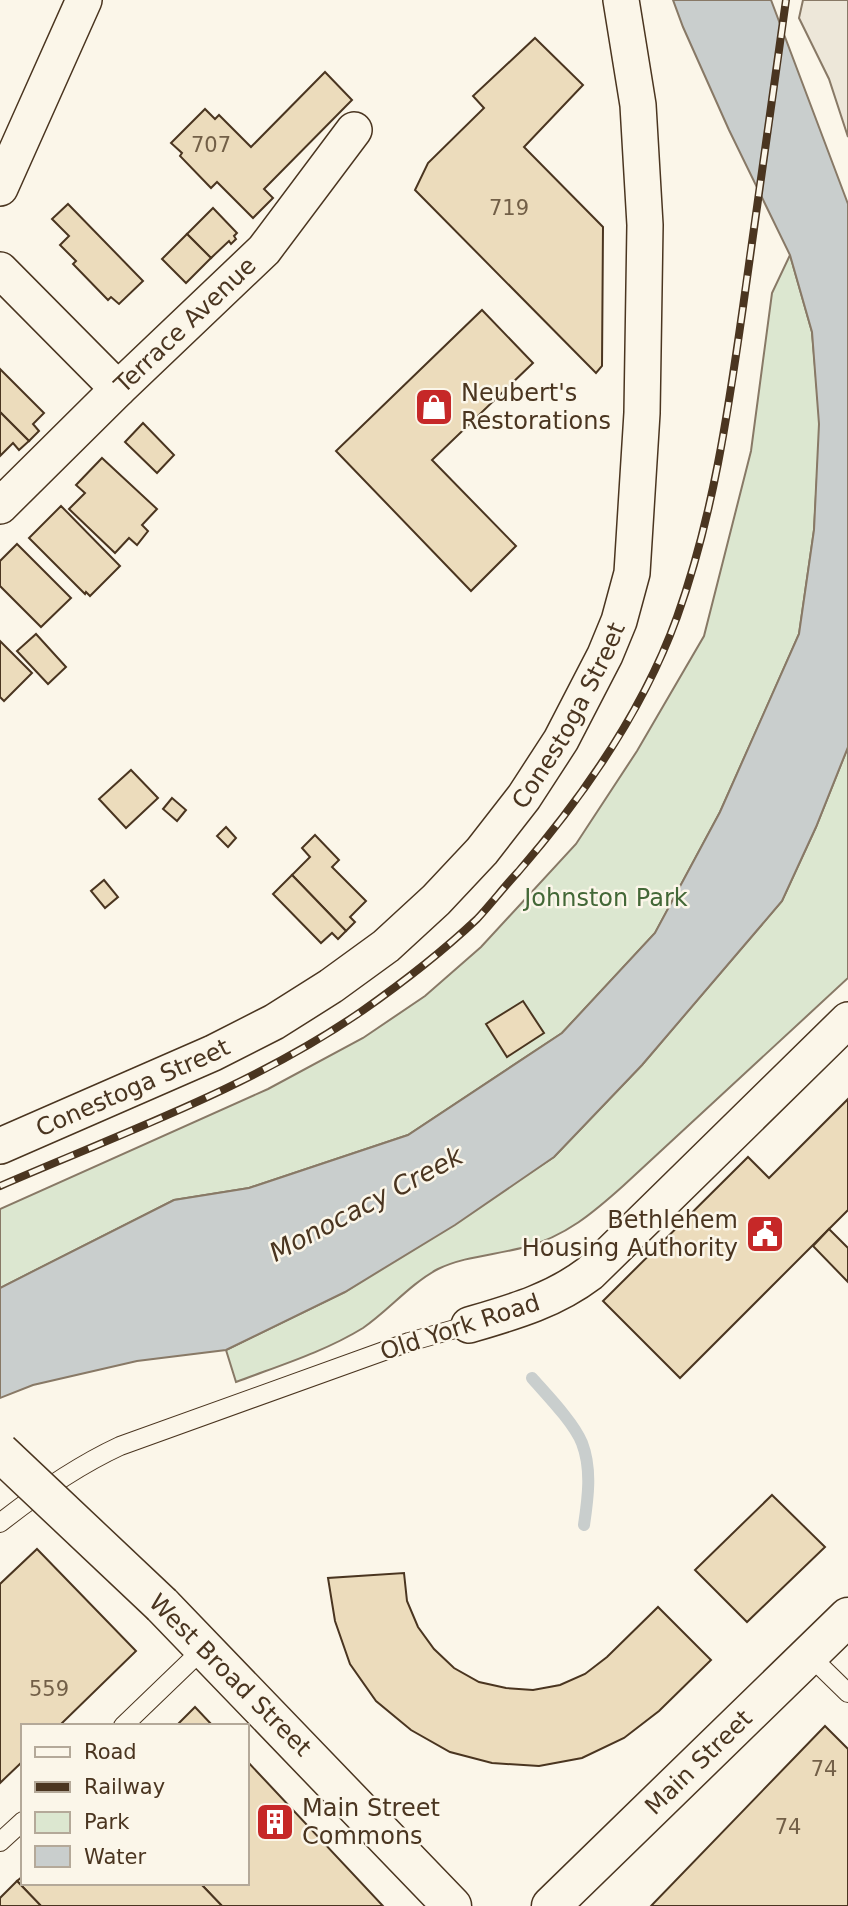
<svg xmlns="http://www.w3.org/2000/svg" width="848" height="1906" font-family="'DejaVu Sans',sans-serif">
  <rect width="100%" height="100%" fill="#fbf6e9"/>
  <g fill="#dce7d0" stroke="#887966" stroke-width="2">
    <path d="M790 255 812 332 820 424 814 530 799 634 720 812 655 933 562 1033 408 1135 249 1188 174 1200 0 1288V1209L268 1089 363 1038 425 996 481 947 576 844 637 751 704 636 751 451 772 293Z"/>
    <path d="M848 747V978L623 1186C594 1212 565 1237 525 1247 496 1255 465 1256 438 1269 410 1284 389 1310 363 1328 324 1352 278 1366 236 1382L226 1350 345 1292 554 1157 642 1065 782 901 816 827Z"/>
  </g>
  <path fill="#ede7d9" stroke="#887966" stroke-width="2" d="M803 0H848V137L829 79 799 18Z"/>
  <path fill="#c9cecd" stroke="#887966" stroke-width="2" d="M673 0H771L848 204V747L816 827 782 901 642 1065 554 1157 455 1225 345 1292 226 1350 137 1361 33 1385 0 1398V1288L174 1200 249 1188 408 1135 562 1033 655 933 720 812 799 634 814 530 819 424 812 332 790 255 729 130 683 27Z"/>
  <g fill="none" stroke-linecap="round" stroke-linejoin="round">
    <path stroke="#c9cecd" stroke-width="12" d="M532 1378C547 1395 574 1423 582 1443 592 1469 588 1498 584 1525"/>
  </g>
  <g fill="#ecdcbc" stroke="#4a3520" stroke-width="2">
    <path d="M535 38 583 85 524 147 603 227 602 366 596 373 415 190 428 163 484 108 473 96Z"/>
    <path d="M325 72 352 100 264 189 273 198 253 218 217 182 211 188 180 156 182 153 171 143 205 109 215 119 219 115 251 147Z"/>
    <path d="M68 204 143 281 119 304 111 297 108 300 73 264 76 261 60 245 69 236 52 219Z"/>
    <path d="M213 208 237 233 234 236 236 239 231 244 229 241 211 258 187 234Z"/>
    <path d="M187 234 211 258 186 283 162 259Z"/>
    <path d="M482 310 533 363 432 460 516 546 471 591 336 451Z"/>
    <path d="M0 369 44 413 33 424 39 431 29 441 0 412Z"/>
    <path d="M0 412 29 441 19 450 13 443 0 456Z"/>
    <path d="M143 423 174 455 157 473 125 442Z"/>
    <path d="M102 458 157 509 142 525 148 531 137 545 129 538 115 553 69 509 85 493 76 485Z"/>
    <path d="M61 506 120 566 90 596 86 592 85 594 29 538Z"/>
    <path d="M17 544 71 598 41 627 0 586V561Z"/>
    <path d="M36 634 66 667 48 684 17 651Z"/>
    <path d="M0 641 32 673 4 701 0 697Z"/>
    <path d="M131 770 158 798 126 828 99 799Z"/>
    <path d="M172 798 186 810 177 821 163 809Z"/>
    <path d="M226 827 236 838 228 847 217 836Z"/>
    <path d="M315 835 339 860 332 867 366 901 350 917 355 922 346 931 292 875 310 857 302 848Z"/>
    <path d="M292 875 346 931 338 939 332 933 321 943 273 894Z"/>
    <path d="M104 880 118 897 105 908 91 891Z"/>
    <path d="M523 1001 544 1033 507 1057 486 1024Z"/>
    <path d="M848 1099V1210L680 1378 603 1301 748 1157 769 1178Z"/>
    <path d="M829 1229 848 1248V1282L813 1246Z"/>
    <path d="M772 1495 825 1547 747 1622 695 1570Z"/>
    <path d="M37 1549 136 1651 59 1726H23V1761L0 1783V1584Z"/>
    <path d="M404 1573 407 1601 418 1627 434 1649 454 1668 479 1682 506 1688 533 1690 560 1685 585 1674 607 1657 658 1607 711 1660 659 1711 624 1738 582 1758 539 1766 492 1763 450 1752 411 1730 376 1701 350 1664 335 1621 328 1578Z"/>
    <path d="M195 1707 213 1726H176Z"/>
    <path d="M825 1726 848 1749V1906H651Z"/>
    <path d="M247 1761 383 1906H222L200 1883H247Z"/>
    <path d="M23 1876V1883H200L222 1906H41L17 1881Z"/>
    <path d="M17 1881 41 1906H0V1898Z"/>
  </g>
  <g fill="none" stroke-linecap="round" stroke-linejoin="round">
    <defs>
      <g id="service">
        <path d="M0 1523C38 1493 77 1466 120 1446L409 1342 469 1325"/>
        <path d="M809 1655 848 1693"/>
        <path d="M123 1726 204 1648"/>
        <path d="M0 1842 23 1821"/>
      </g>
      <g id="minor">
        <path d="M0 188 84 0"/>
        <path d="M0 270 118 389"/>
        <path id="s1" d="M0 506 118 389 264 250 354 130"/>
        <path id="s2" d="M0 1146 213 1053 274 1022 331 986 386 946 436 900 482 851 524 797 561 740 605 655 619 621 632 573 642 413 645 225 638 105 621 0"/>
        <path d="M469 1325C513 1312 553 1301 590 1273L848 1020"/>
      </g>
      <g id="tertiary">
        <path id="s3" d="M551 1906 848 1617"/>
      </g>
      <path id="primary" d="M162 1605 452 1906"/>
    </defs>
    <use href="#service" stroke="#4a3520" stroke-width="20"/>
    <use href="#minor" stroke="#4a3520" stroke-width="38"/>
    <use href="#tertiary" stroke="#4a3520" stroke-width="41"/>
    <use href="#primary" stroke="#4a3520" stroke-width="41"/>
    <use href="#service" stroke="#fbf6e9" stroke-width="18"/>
    <use href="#minor" stroke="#fbf6e9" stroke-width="35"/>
    <use href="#tertiary" stroke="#fbf6e9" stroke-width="38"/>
    <use href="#primary" stroke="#fbf6e9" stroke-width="38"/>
    <defs>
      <path id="rail" d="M0 1186C122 1133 252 1087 362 1011 402 983 442 952 477 919 491 904 504 887 518 872 583 797 643 711 677 617 713 517 728 412 743 307 757 205 772 102 786 0"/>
    </defs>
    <use href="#rail" stroke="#4a3520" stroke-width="8"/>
    <use href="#rail" stroke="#fbf6e9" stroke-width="5" stroke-dasharray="16" stroke-linecap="butt"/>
    <defs>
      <path id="primary-bridge" d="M0 1452 162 1605"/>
    </defs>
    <use href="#primary-bridge" stroke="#4a3520" stroke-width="41" stroke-linecap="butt"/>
    <use href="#primary-bridge" stroke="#fbf6e9" stroke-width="38"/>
  </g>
  <defs>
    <symbol id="shop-square" viewBox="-11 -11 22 22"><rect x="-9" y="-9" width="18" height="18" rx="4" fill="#c62828" stroke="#fbf6e9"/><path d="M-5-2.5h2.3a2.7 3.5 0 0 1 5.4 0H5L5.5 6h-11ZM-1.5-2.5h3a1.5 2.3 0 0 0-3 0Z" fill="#fff"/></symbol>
    <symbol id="civic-square" viewBox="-11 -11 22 22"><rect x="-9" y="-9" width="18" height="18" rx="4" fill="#c62828" stroke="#fbf6e9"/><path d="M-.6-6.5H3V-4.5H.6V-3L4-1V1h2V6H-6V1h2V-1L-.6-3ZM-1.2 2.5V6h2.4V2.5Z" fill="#fff"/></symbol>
    <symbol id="building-square" viewBox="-11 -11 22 22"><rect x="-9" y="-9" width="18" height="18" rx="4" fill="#c62828" stroke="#fbf6e9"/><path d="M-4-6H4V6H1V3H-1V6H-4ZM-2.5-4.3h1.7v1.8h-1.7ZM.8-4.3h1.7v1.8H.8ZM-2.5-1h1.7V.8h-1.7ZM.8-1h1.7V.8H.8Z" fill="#fff"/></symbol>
  </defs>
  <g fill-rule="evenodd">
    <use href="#shop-square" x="412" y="385" width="44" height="44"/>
    <use href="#civic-square" x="743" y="1212" width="44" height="44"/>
    <use href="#building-square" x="253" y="1800" width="44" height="44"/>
  </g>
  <g text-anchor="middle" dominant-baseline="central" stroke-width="5" stroke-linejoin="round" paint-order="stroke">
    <g font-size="21" fill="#725f47">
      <text x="211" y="145">707</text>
      <text x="509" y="208">719</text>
      <text x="49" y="1689">559</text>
      <text x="824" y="1769">74</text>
      <text x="788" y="1827">74</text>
    </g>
    <g font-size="24" fill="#4a3520" stroke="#fbf6e9">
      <text stroke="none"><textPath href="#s1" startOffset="259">Terrace Avenue</textPath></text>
      <text stroke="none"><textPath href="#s2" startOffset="733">Conestoga Street</textPath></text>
      <text stroke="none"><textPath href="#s2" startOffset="145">Conestoga Street</textPath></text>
      <text transform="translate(460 1327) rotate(-18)">Old York Road</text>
      <text transform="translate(230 1675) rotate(45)">West Broad Street</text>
      <text stroke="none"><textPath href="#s3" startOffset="206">Main Street</textPath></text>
    </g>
    <g font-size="24" fill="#4a3520" stroke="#fbf6e9" text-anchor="start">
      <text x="461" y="393">Neubert's<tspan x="461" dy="28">Restorations</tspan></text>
      <text x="738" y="1220" text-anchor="end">Bethlehem<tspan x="738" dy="28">Housing Authority</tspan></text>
      <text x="302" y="1808">Main Street<tspan x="302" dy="28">Commons</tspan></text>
    </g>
    <g font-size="24" fill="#436837" stroke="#fbf6e9">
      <text x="606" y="898">Johnston Park</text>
    </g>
    <g font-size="26" font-style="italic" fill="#4a3520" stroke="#fbf6e9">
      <text transform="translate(366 1204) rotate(-28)">Monocacy Creek</text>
    </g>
  </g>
  <rect x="21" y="1724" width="228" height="161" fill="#fbf6e9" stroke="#b4a999" stroke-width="2"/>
  <rect x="35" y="1747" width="35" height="10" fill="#fbf6e9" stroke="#b4a999" stroke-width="2"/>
  <text x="84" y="1759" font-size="21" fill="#4a3520">Road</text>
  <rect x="35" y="1782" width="35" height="10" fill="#4a3520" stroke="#b4a999" stroke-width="2"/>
  <text x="84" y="1794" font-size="21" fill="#4a3520">Railway</text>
  <rect x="35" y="1812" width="35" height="21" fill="#dce7d0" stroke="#b4a999" stroke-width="2"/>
  <text x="84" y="1829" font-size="21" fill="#4a3520">Park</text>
  <rect x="35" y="1846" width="35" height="21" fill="#c9cecd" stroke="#b4a999" stroke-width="2"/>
  <text x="84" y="1864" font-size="21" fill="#4a3520">Water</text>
</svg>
